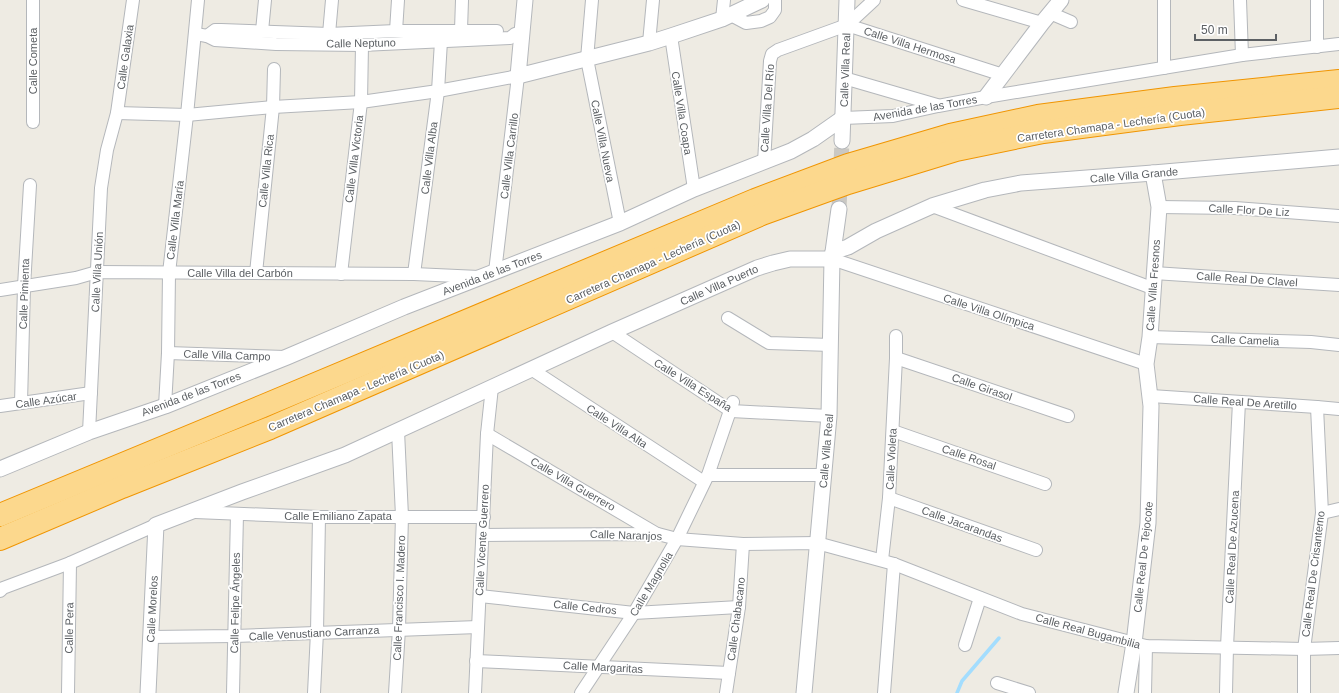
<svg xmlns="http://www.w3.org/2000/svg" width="1339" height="693" font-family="Arial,sans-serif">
  <rect width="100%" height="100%" fill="#eeebe3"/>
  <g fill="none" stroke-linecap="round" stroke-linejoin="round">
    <path stroke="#a3ddfe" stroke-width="3.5" d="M957 693 962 681 999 638"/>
    <path stroke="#cac8c3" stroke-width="15" stroke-dasharray="15 8" stroke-linecap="butt" d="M839 209 842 141"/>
    <defs>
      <g id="minor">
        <path d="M33 0V122"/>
        <path d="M592 0 587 59 620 223"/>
        <path d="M963 0 1042 23"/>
        <path d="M1164 0V68"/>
        <path d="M1240 0 1242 55"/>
        <path d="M1317 0V47"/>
        <path d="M1050 13 1071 22"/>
        <path d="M731 15 746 23 761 21 770 17 775 10V0"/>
        <path d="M722 19 724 0"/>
        <path d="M847 25 874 0"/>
        <path d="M461 30 462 0"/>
        <path d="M262 31 265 0"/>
        <path d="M396 31 398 0"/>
        <path d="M196 34 207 36 215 40 276 44 362 45 510 38 515 34 522 32"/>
        <path d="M329 34 332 0"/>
        <path d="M207 36 215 30H221L329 34 396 31H497"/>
        <path d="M671 36 694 189"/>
        <path d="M649 43 653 0"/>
        <path d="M844 78 937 105"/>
        <path d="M117 113 187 115 273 107 361 102 438 91 518 76 495 272"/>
        <path d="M843 118 893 116 938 106 986 97 1242 55 1339 44"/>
        <path d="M764 162 770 61 772 54 778 50 847 25 1003 75"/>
        <path d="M932 206 1152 288"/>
        <path d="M1159 207 1235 208 1339 216"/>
        <path d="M832 259 1146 364"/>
        <path d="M256 273 273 107 274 69"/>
        <path d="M1154 273 1339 285"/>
        <path d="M341 274 361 102 362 45"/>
        <path d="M414 274 438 91 441 41"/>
        <path d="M0 290 76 278 97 272 414 274 479 277"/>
        <path d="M728 318 769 343 831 345"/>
        <path d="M612 332 731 411 829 416"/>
        <path d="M1150 337 1311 342 1339 345"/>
        <path d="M168 353 285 357"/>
        <path d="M896 358 1068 416"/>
        <path d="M531 369 704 482"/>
        <path d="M1151 396 1317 407 1339 409"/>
        <path d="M21 403 24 286 30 185"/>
        <path d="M0 406 91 393"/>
        <path d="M165 406 168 353 169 273 187 115 198 0"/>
        <path d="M893 431 1045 484"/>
        <path d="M89 432 101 188 107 150 117 113 133 0"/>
        <path d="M487 434 657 534"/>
        <path d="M708 475H824"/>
        <path d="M889 498 1036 550"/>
        <path d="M195 512 319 517H484"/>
        <path d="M1322 513 1339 509"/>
        <path d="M483 535 658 534 677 539 743 544 817 543 894 564 1022 614 1146 646 1304 649 1339 648"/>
        <path d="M882 560 889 498 896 358V336"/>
        <path d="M0 591 3 588 70 563 156 525"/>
        <path d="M480 596 634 613 739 607"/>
        <path d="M150 637 235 636 478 627"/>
        <path d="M965 645 980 598"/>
        <path d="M476 661 729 673"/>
        <path d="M997 683 1029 693"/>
        <path d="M68 693 70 563"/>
        <path d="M233 693 237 514"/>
        <path d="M314 693 317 632 319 517"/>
        <path d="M395 693 399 629 402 516 398 431"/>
        <path d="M475 693 487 434 492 387"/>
        <path d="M581 693 634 613 677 539 708 475 733 402"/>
        <path d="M726 693 739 607 743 544"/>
        <path d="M884 693 894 564"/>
        <path d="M1145 693 1146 646"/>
        <path d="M1226 693 1227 647 1239 402"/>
        <path d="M1304 693V649L1322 513 1317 407"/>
      </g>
      <g id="tertiary">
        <path d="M525 0 518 76 649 43 671 36 722 19 762 0"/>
        <path d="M986 97 1042 23 1061 0"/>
        <path d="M842 141 847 0"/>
        <path d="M833 252 848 247 876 231 932 206 985 190 1021 183 1153 173 1339 157"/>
        <path d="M0 469 89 432 165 406 287 357 404 307 620 223 694 189 791 151 813 139 843 118"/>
        <path d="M148 693 156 525 242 492 345 455 612 332 757 268 773 263 790 259H832"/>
        <path d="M804 693 829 416 832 259 839 209"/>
        <path d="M1126 693 1134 643 1148 523 1151 406 1146 364 1150 337 1159 207 1153 173"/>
      </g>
      <g id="motorway">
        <path d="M0 515 263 406 755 200 848 165 950 135 1038 116 1175 98 1339 81"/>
        <path d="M0 539 122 487 270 428 762 214 848 183 956 150 1043 132 1180 114 1339 97"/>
      </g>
    </defs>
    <use href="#minor" stroke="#b4b7bb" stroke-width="14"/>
    <use href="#tertiary" stroke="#b4b7bb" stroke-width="17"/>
    <use href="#motorway" stroke="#f09502" stroke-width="24"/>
    <use href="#minor" stroke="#fff" stroke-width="12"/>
    <use href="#tertiary" stroke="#fff" stroke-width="15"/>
    <use href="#motorway" stroke="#fcd88d" stroke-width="22"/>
  </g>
  <g text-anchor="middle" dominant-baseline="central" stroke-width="3.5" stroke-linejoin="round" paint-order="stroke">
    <g font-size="11" fill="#5c6064" stroke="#fff">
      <text transform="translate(361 43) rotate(-1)">Calle Neptuno</text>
      <text transform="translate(910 45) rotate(18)">Calle Villa Hermosa</text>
      <text transform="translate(125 57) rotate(-82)">Calle Galaxia</text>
      <text transform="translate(33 61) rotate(-90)">Calle Cometa</text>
      <text transform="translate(845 70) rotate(-88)">Calle Villa Real</text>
      <text transform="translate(767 108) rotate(-86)">Calle Villa Del Río</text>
      <text transform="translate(925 108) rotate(-10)">Avenida de las Torres</text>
      <text transform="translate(682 113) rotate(81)">Calle Villa Coapa</text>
      <text transform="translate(1111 125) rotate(-8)">Carretera Chamapa - Lechería (Cuota)</text>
      <text transform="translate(603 141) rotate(79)">Calle Villa Nueva</text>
      <text transform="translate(509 156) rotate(-83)">Calle Villa Carrillo</text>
      <text transform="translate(429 158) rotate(-83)">Calle Villa Alba</text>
      <text transform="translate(354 159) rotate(-83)">Calle Villa Victoria</text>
      <text transform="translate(266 171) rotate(-84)">Calle Villa Rica</text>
      <text transform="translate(1134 175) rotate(-5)">Calle Villa Grande</text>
      <text transform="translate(1249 210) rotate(3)">Calle Flor De Liz</text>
      <text transform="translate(175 220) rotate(-83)">Calle Villa María</text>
      <text transform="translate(653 262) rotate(-24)">Carretera Chamapa - Lechería (Cuota)</text>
      <text transform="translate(97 272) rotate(-87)">Calle Villa Unión</text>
      <text x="240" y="273">Calle Villa del Carbón</text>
      <text transform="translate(492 273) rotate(-21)">Avenida de las Torres</text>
      <text transform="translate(1247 279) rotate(4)">Calle Real De Clavel</text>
      <text transform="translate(719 285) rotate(-24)">Calle Villa Puerto</text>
      <text transform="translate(1153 285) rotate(-86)">Calle Villa Fresnos</text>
      <text transform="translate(24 294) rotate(-88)">Calle Pimienta</text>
      <text transform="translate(989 312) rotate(18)">Calle Villa Olímpica</text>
      <text transform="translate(1245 340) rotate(2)">Calle Camelia</text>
      <text transform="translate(227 355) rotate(2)">Calle Villa Campo</text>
      <text transform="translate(693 385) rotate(32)">Calle Villa España</text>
      <text transform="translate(982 387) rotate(19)">Calle Girasol</text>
      <text transform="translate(356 391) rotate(-23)">Carretera Chamapa - Lechería (Cuota)</text>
      <text transform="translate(191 394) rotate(-21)">Avenida de las Torres</text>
      <text transform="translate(46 400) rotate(-8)">Calle Azúcar</text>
      <text transform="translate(1245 402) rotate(4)">Calle Real De Aretillo</text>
      <text transform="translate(617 426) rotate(33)">Calle Villa Alta</text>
      <text transform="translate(826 451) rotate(-85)">Calle Villa Real</text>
      <text transform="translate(969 457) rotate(19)">Calle Rosal</text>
      <text transform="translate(891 459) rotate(-87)">Calle Violeta</text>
      <text transform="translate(573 484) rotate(30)">Calle Villa Guerrero</text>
      <text x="338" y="516">Calle Emiliano Zapata</text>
      <text transform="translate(962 524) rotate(20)">Calle Jacarandas</text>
      <text transform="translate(626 535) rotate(2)">Calle Naranjos</text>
      <text transform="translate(482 540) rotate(-87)">Calle Vicente Guerrero</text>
      <text transform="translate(1232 547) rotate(-87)">Calle Real De Azucena</text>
      <text transform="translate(1143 557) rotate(-84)">Calle Real De Tejocote</text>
      <text transform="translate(1313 574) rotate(-83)">Calle Real De Crisantemo</text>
      <text transform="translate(651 584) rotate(-59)">Calle Magnolia</text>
      <text transform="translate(399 598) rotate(-88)">Calle Francisco I. Madero</text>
      <text transform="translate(235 603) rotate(-89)">Calle Felipe Ángeles</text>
      <text transform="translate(585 607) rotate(6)">Calle Cedros</text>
      <text transform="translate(152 609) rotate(-87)">Calle Morelos</text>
      <text transform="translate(736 619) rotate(-83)">Calle Chabacano</text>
      <text transform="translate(69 628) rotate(-89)">Calle Pera</text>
      <text transform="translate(1088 631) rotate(15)">Calle Real Bugambilia</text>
      <text transform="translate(314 633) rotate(-3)">Calle Venustiano Carranza</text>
      <text transform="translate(603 667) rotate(3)">Calle Margaritas</text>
    </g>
  </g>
  <path d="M1195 34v6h81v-6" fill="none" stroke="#5c6064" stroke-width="2"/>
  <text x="1201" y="34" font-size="12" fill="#5c6064" stroke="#ffffff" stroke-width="3" paint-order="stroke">50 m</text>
</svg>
